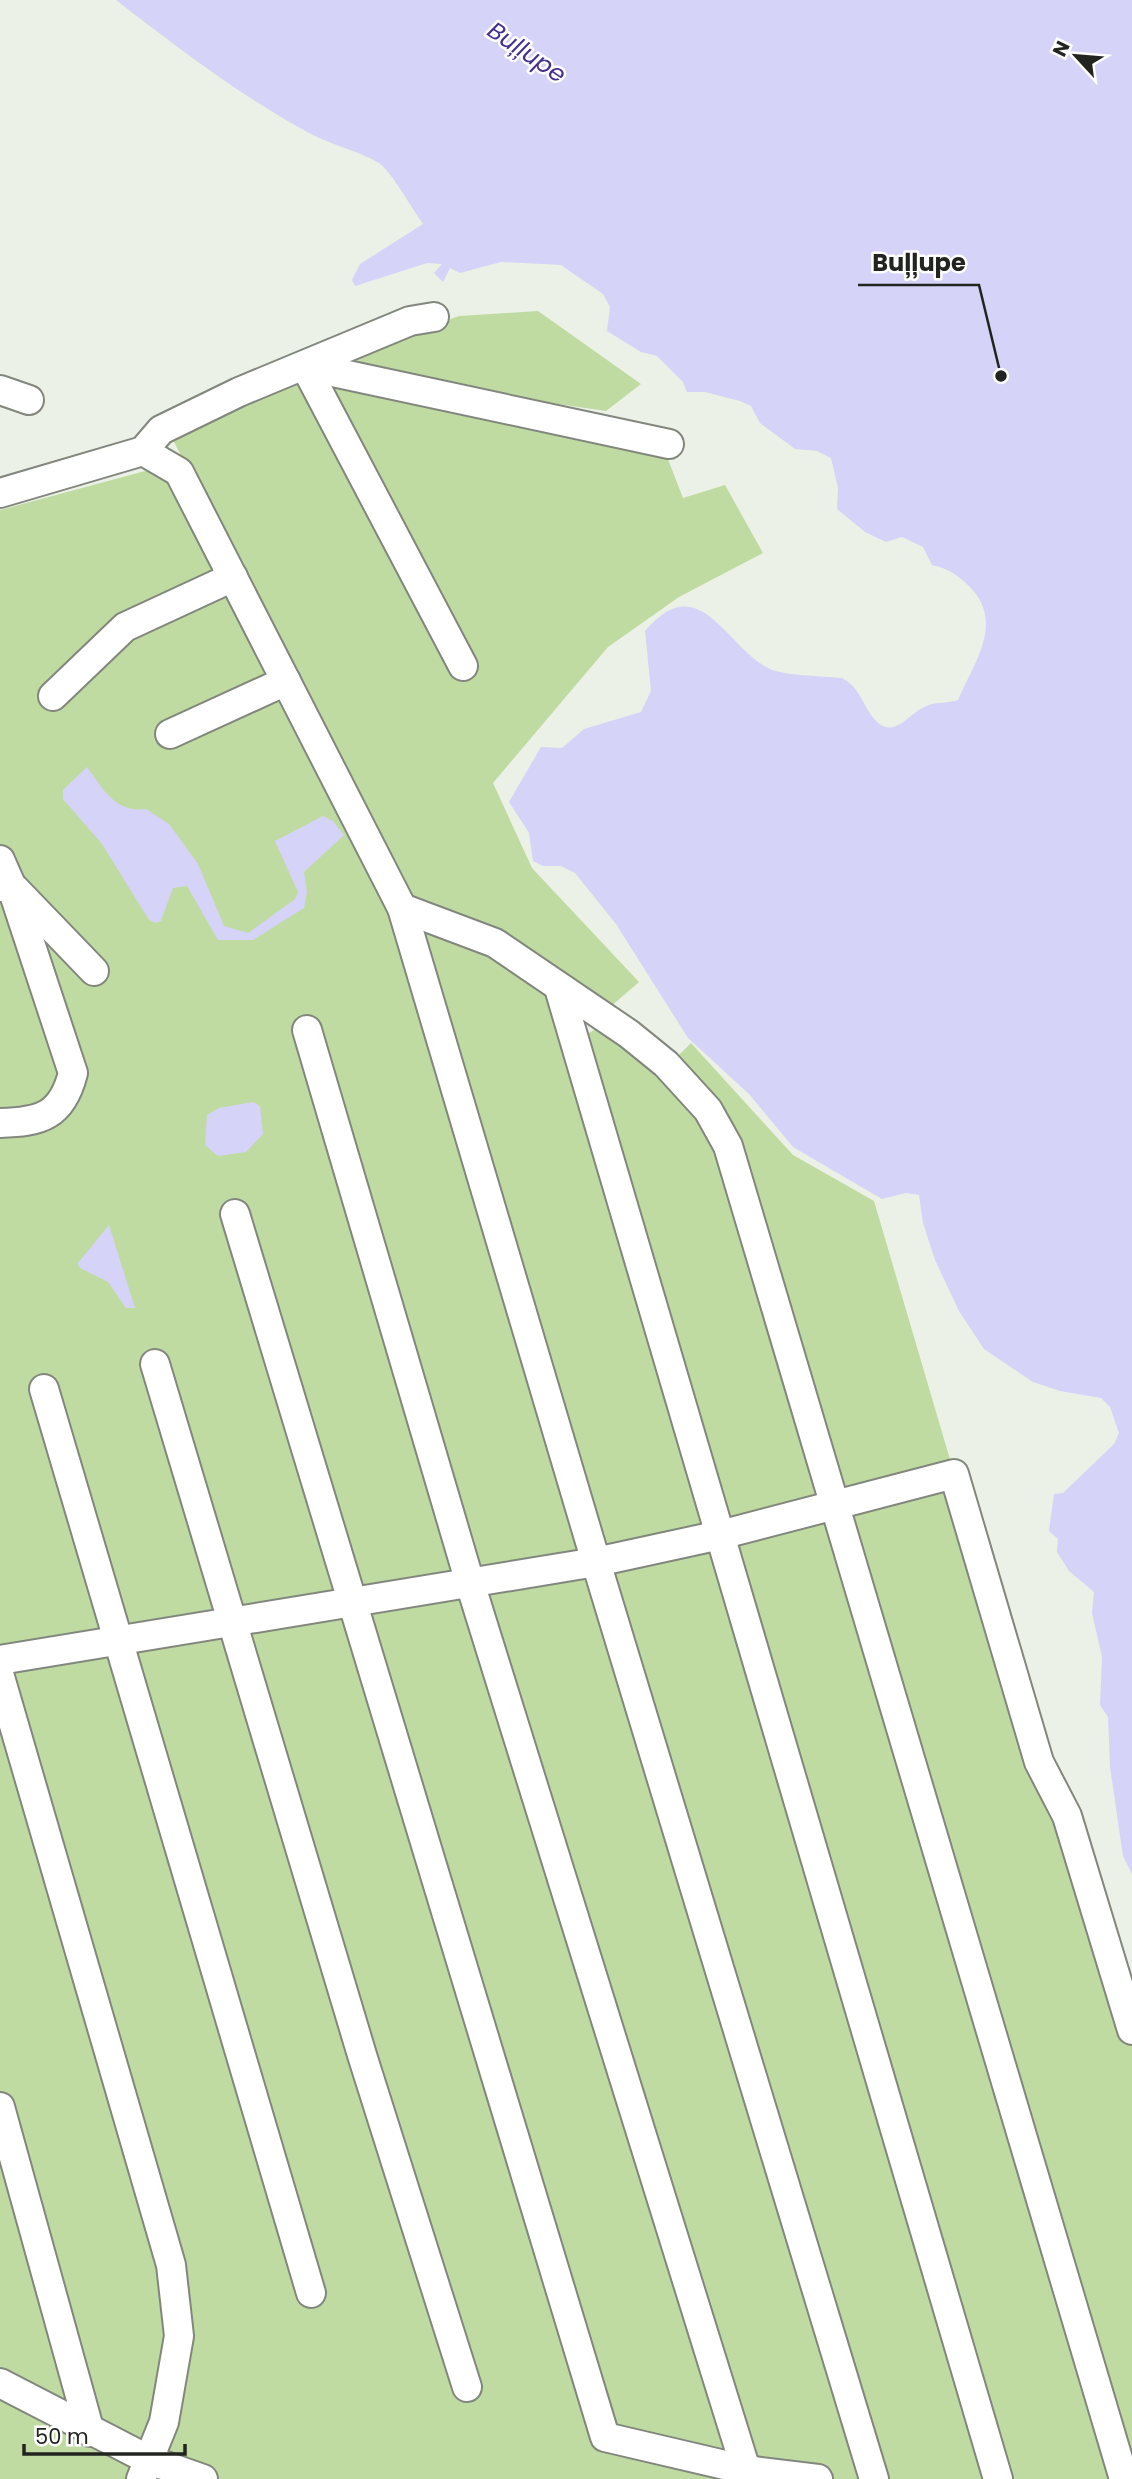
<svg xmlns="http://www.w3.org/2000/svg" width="1132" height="2479" font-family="Poppins,sans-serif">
  <rect width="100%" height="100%" fill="#ebf1e6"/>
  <g fill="#bfdba2">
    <path d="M538 311 641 384 606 411 483 393 343 365 351 355 459 316Z"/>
    <path d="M295 376 332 388 344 382 666 454 683 498 725 485 763 553 679 597 608 647 493 783 532 868 639 982 609 1008 407 898 171 436Z"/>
    <path d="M149 470 173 484 400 936 433 928 504 961 555 994 567 1041 591 1032 603 1023 663 1071 691 1043 793 1155 874 1201 1039 1762 1132 2030V2479H0V510Z"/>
  </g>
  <g fill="#d5d3f7">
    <path d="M116 0H1132V1874L1123 1856 1110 1767 1108 1717 1100 1705 1102 1657 1092 1613 1094 1592 1069 1571 1057 1552 1058 1539 1049 1531 1054 1494 1063 1493 1114 1444 1119 1433 1110 1407 1101 1398 1060 1391 1033 1382 984 1349 959 1311 935 1260 923 1223 919 1195 906 1193 882 1199 793 1147 749 1094 688 1038 616 924 575 873 561 866H543L533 861 529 833 509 802 541 747 562 748 584 729 641 712 651 691 645 631C698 568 724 643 766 667 780 676 824 676 842 678 855 685 859 694 866 707 892 752 906 710 932 704 941 702 949 703 958 700 975 661 1005 622 969 586 956 574 949 569 932 565L923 547 902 537 886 542 865 532 837 509 838 488 831 458 817 451 795 449 760 423 751 406 740 401 705 392H687L683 382 657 356 641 352 607 331 610 307 603 294 561 265 501 262 460 273 450 268 443 282 434 273 442 264 427 263 355 286 352 280 360 264 423 224C413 210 391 171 379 163 363 153 330 144 311 134 242 97 178 48 116 0Z"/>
    <path d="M87 767C103 789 115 813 146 809L169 824 198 864 224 926 248 933 295 899 298 892 275 841 323 816 333 821 344 835 304 872 307 892 304 908 253 940H218L187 886 173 888 161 921 156 923 149 920 102 844 63 799V790Z"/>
    <path d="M253 1102 260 1106 263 1134 246 1152 218 1156 205 1145 207 1115 219 1108Z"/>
    <path d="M109 1225 135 1308H126L108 1282 80 1268 78 1263Z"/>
  </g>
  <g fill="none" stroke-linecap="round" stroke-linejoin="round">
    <defs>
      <g id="minor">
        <path d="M305 366 669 444"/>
        <path d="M305 366 463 666"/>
        <path d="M0 390 29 400"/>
        <path d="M143 451 179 472 402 908 596 1562 874 2479"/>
        <path d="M0 493 143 451 161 430 239 392 410 321 434 317"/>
        <path d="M53 696 125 627 233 577"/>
        <path d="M170 734 286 681"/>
        <path d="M0 860 11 885 0 887"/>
        <path d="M15 889 94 971"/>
        <path d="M402 908 495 943 629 1034 666 1064 708 1110 728 1146 1124 2479"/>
        <path d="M559 988 998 2479"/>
        <path d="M307 1030 470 1583 746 2470"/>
        <path d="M0 1123C41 1122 62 1116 73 1073L11 885"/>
        <path d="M235 1214 605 2437 746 2470 818 2479"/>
        <path d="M155 1364 362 2055 467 2387"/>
        <path d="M44 1389 311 2293"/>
        <path d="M0 1660 596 1562 720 1535 954 1474 1039 1762 1067 1816 1132 2030"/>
        <path d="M0 1677 171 2265 179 2336 164 2422 141 2479"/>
        <path d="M0 2107 90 2432"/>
        <path d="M0 2383 149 2460 203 2479"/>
      </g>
    </defs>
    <use href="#minor" stroke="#82877e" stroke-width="32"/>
    <use href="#minor" stroke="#fff" stroke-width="28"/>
  </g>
  <g text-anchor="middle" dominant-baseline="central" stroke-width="5" stroke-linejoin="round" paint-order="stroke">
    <g font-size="24" font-style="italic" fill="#442e8f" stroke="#fff">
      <text transform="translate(527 52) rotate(34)">Buļļupe</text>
    </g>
  </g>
  <path fill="none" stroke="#222420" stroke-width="2.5" d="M1001 376L979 285H858"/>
  <circle fill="#222420" stroke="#fff" stroke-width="2.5" cx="1001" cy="376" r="7"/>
  <g font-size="24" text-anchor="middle" font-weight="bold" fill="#222420" stroke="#fff" stroke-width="5" stroke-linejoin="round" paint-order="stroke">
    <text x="919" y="271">Buļļupe</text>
  </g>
  <g transform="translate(1076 56) rotate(296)" stroke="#ffffff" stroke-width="5" paint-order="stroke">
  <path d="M0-5L12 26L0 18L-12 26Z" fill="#222420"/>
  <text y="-10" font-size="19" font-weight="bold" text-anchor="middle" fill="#222420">N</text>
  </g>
  <path d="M24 2444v10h161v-10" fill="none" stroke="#222420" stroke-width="3.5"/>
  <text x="35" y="2444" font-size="21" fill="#222420" stroke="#ffffff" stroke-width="5" paint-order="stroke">50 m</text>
</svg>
